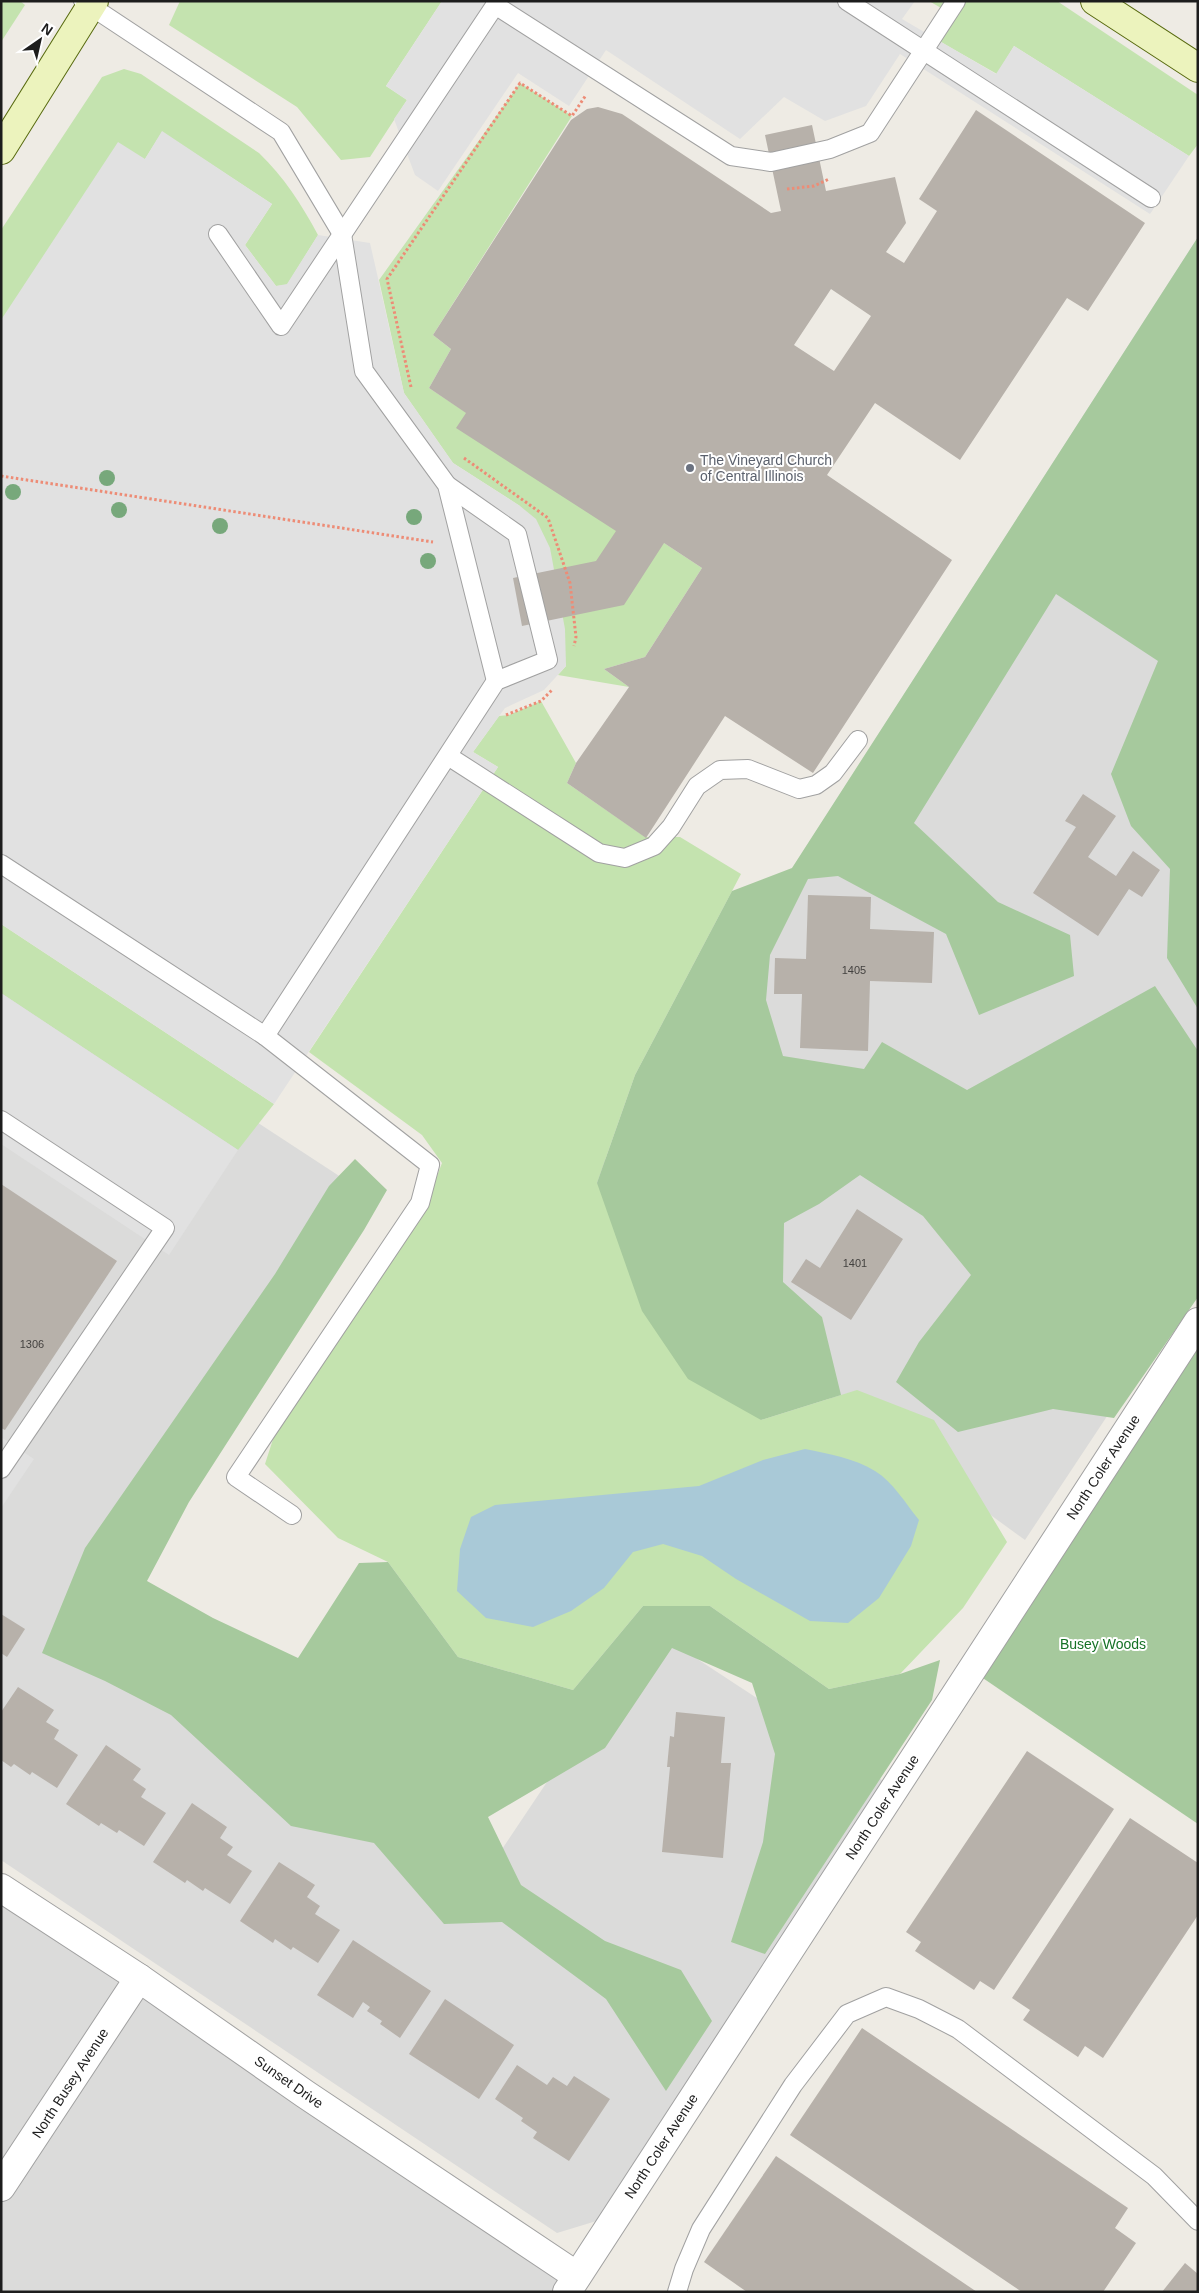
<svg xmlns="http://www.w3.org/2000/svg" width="1199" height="2293" font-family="Helvetica,sans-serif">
  <rect width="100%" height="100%" fill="#eeebe4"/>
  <g fill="#dbdbda">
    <path d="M1198 237V1279L1025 1540 572 1211Z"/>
    <path d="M1 955 353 1185 83 1599 470 1897 650 1628 888 1784 603 2219 557 2233 1 1860Z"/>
    <path d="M1 1888 577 2276 567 2292H1Z"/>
  </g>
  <g fill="#c4e3af">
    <path d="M1 1H20L25 5 1 42Z"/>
    <path d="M180 1H442L386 86 407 100 370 157 341 160 297 107 169 25Z"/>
    <path d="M929 1H1057L1198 95V144L1189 156 1014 46 997 74 932 37 948 12Z"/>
    <path d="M124 69 141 74 259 153C284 177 302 205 318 235L287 285 276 286 245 245 272 204 162 132 145 159 1 320V230L102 77Z"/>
    <path d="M520 83 572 116 433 335 451 349 429 388 702 568 645 657 604 669 629 687 558 675 566 666 520 506 453 463 404 393 379 280Z"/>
    <path d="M541 701 576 763 567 783 645 837H680L741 874 635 1075 597 1183 761 1420 857 1390 934 1420 1007 1542 963 1608 900 1674 829 1689 710 1606H643L573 1690 458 1657 388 1562 338 1538 265 1464 276 1430 427 1202 442 1163 422 1135 309 1052 498 767 473 752 499 716 509 715Z"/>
    <path d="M1 924 274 1104 238 1150 1 993Z"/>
  </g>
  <g fill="#a6c99d">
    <path d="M1198 237V1009L1167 958 1170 869 1131 826 1111 774 1158 661 1056 594 914 823 998 902 1070 935 1074 976 979 1015 946 934 838 876 808 879 770 955 766 1000 783 1056 864 1069 882 1042 967 1090 1155 986 1198 1051V1297L1114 1418 1053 1409 958 1432 896 1382 919 1342 971 1275 923 1216 860 1175 819 1204 784 1223 783 1282 822 1317 841 1395 761 1420 688 1379 642 1311 597 1183 635 1075 732 891 792 868Z"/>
    <path d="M355 1159 387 1190 364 1230 189 1502 147 1581 213 1618 298 1658 359 1563 388 1562 458 1657 573 1690 643 1606H710L829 1689 900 1674 940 1660 932 1700 765 1954 731 1942 763 1842 775 1754 752 1683 672 1648 605 1748 488 1817 521 1885 605 1941 681 1970 712 2021 666 2091 606 1999 502 1922 444 1924 374 1843 291 1826 171 1715 105 1681 42 1653 85 1548 275 1274 329 1186Z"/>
    <path d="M1198 1322V1824L971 1670Z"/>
  </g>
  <g fill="#e1e1e1">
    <path d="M442 1H915L902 19 996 74 1014 46 1189 156 1150 214 900 54 866 106 825 121 784 97 740 139 606 50 569 106 518 73 438 191 415 175 394 119 407 100 386 86Z"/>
    <path d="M162 131 272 204 245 245 276 286 287 284 318 235 370 243 404 393 453 463 520 506 536 519 550 548 565 629 566 666 544 690 505 708 473 752 498 767 274 1104 1 924V320L118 142 145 159Z"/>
    <path d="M1 993 238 1150 169 1255 1 1144Z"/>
    <path d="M1 1437 34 1459 1 1508Z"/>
  </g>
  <path fill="#a9c9d7" d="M805 1449C829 1454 854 1458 875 1471 893 1482 906 1504 919 1520L911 1546 879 1598 848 1623 810 1621 736 1579 702 1556 663 1544 633 1552 604 1588 571 1611 533 1627 486 1618 457 1591 460 1549 471 1517 495 1505 699 1486 763 1460Z"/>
  <g fill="#b7b1aa" fill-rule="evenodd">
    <path d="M598 107 622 114 771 213 781 211 765 135 812 125 826 191 895 177 906 223 886 252 904 263 937 211 919 199 976 110 1145 223 1088 311 1067 298 960 460 875 403 827 475 952 560 813 773 725 716 646 838 567 783 576 763 629 687 604 669 645 657 702 568 664 543 624 605 522 626 513 578 596 561 616 531 456 428 466 413 429 388 451 349 433 335 571 120 587 109ZM831 289 871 316 834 371 794 345Z"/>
    <path d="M1083 794 1116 816 1088 857 1116 876 1133 851 1160 870 1142 897 1129 889 1098 936 1033 893 1076 827 1065 821Z"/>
    <path d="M808 895 871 897 870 929 934 932 932 983 870 981 868 1051 800 1048 802 994H774L775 958 806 959Z"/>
    <path d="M1 1184 117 1261 5 1430 1 1428Z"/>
    <path d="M857 1209 903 1239 851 1320 791 1282 806 1259 820 1268Z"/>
    <path d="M1 1614 25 1629 7 1657 1 1653Z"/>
    <path d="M18 1687 54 1710 46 1722 59 1730 54 1739 78 1755 57 1788 32 1772 30 1775 14 1764 11 1767 1 1760V1712Z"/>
    <path d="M676 1712 725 1717 721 1763H731L723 1858 662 1852 670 1767H667L670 1736 674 1737Z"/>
    <path d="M106 1745 141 1769 133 1780 146 1789 141 1797 166 1813 144 1846 119 1830 117 1833 101 1823 99 1826 66 1804Z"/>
    <path d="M1027 1751 1114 1809 994 1990 980 1981 974 1990 915 1951 921 1942 906 1932Z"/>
    <path d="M192 1803 227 1827 220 1838 233 1847 227 1855 252 1871 230 1904 205 1888 203 1891 187 1880 185 1883 153 1862Z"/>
    <path d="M1130 1818 1198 1863V1915L1103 2058 1085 2046 1078 2057 1023 2020 1030 2010 1012 1998Z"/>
    <path d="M279 1862 315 1885 307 1897 320 1906 315 1914 340 1930 318 1963 293 1947 291 1950 275 1939 273 1943 240 1921Z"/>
    <path d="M353 1940 431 1991 400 2038 380 2024 382 2021 367 2011 370 2007 363 2002 353 2018 317 1995Z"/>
    <path d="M445 1999 514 2045 479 2099 409 2054Z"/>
    <path d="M862 2028 1128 2208 1115 2228 1136 2243 1103 2292H1022L790 2135Z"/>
    <path d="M517 2065 547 2085 553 2077 567 2086 574 2076 610 2099 569 2161 533 2138 537 2132 521 2121 523 2118 495 2099Z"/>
    <path d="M776 2156 977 2292H747L704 2262Z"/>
    <path d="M1185 2263 1198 2274V2292H1162Z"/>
  </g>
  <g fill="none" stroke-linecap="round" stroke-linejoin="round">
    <defs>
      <g id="lane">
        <path d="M83 1 281 132 342 234 364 371 447 485 496 681"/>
        <path d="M847 1 1151 198"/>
        <path d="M495 5 731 156 771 162 830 149 870 133 956 1"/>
        <path d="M218 234 281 326 498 1"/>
        <path d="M448 756 599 853 625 858 654 846 671 827 697 786 720 770 748 769 799 789 816 785 833 773 858 740"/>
        <path d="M1 864 265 1036 496 681 548 660 517 534 447 485"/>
        <path d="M265 1036 430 1165 420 1203 236 1477 292 1515"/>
        <path d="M1 1120 165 1228 1 1469"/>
        <path d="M677 2292 684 2269 701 2229 793 2085 847 2014 886 1997 919 2009 958 2029 1154 2176 1198 2221"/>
      </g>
      <g id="street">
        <path d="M1 1888 139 1978 305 2094 577 2276"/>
        <path d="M1 2187 139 1978"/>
        <path d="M567 2292 1198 1322"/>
      </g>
      <g id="secondary">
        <path d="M1095 1 1198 68"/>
        <path d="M1 150 94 1"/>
      </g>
    </defs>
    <use href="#lane" stroke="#a1a1a1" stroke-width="20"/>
    <use href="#street" stroke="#a1a1a1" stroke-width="30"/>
    <use href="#secondary" stroke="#586a0f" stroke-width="30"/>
    <g stroke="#ed8c76" stroke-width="3" stroke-dasharray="2.5 2.5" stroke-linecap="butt">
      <path d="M787 189 814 186 829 179"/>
      <path d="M411 387 387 279 520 83 572 116 586 95"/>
      <path d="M464 458 548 518 570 583 576 637 574 646"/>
      <path d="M1 476 433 542"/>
      <path d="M506 715 541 701 552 690"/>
    </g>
    <use href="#lane" stroke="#fff" stroke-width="18"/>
    <use href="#street" stroke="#fff" stroke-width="28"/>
    <use href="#secondary" stroke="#ecf3bd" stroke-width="28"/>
  </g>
  <g fill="#77a87b">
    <circle cx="107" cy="478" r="8"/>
    <circle cx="13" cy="492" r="8"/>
    <circle cx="119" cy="510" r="8"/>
    <circle cx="414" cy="517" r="8"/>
    <circle cx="220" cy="526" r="8"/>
    <circle cx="428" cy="561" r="8"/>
  </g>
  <circle fill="#6b7280" stroke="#fff" stroke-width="2" cx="690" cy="468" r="5"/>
  <g text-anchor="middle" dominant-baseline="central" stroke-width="4" stroke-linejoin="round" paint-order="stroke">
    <g font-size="11" fill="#444240">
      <text x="854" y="970">1405</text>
      <text x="855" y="1263">1401</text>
      <text x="32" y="1344">1306</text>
    </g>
    <g font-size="14" fill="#5b616d" stroke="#fff" text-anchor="start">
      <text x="700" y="460">The Vineyard Church<tspan x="700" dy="16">of Central Illinois</tspan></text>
    </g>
    <g font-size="14" fill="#1d1d1d" stroke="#fff">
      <text transform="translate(1103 1467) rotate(-57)">North Coler Avenue</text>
      <text transform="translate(882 1807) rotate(-57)">North Coler Avenue</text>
      <text transform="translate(289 2082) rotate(35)">Sunset Drive</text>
      <text transform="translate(70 2083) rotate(-57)">North Busey Avenue</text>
      <text transform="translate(661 2146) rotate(-57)">North Coler Avenue</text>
    </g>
    <g font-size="14" fill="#157125" stroke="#fff">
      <text x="1103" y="1644">Busey Woods</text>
    </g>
  </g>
  <rect width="1199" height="2293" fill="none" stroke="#1d1d1d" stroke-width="5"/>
  <g transform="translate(40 40) rotate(34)" stroke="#ffffff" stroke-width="4" paint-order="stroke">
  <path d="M0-4L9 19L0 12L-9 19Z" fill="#1d1d1d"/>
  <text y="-8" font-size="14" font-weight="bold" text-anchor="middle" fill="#1d1d1d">N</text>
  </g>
</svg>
